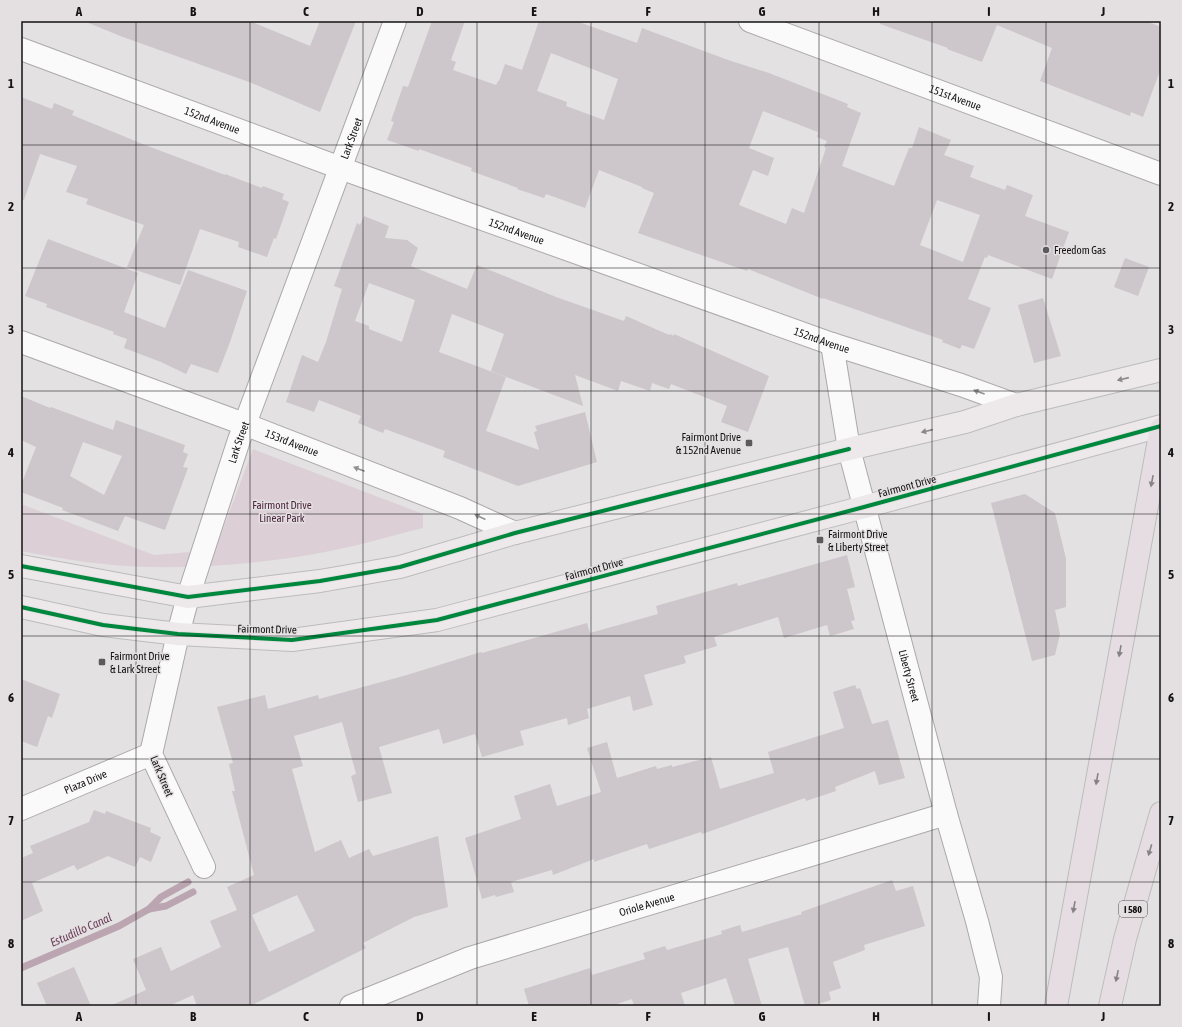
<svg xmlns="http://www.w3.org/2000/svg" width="1182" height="1027" font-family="'Asap Condensed',sans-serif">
  <rect width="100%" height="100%" fill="#e3e1e2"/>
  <path fill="#dccfd6" d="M253 449 423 514V528C390 536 358 546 325 552 267 563 207 568 147 567 105 566 62 559 21 551V504L154 555 215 550Z"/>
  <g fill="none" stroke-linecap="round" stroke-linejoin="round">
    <g stroke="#baa5b0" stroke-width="7">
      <path d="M149 909 161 897 188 882"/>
      <path d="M21 968 119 926 149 909 166 906 193 892"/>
    </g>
  </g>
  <g fill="#cdc6ca" fill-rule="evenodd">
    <path d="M86 21H250L310 46 320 21H356L320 112 249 82 123 37 86 22Z"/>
    <path d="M432 21H465L451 60 456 62 453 70 496 85 498 81H499L505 64 522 70 539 21H576L637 43 642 28 728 60 769 73 848 104 847 107 861 113 842 166 894 186 909 148H912L919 127 951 140 944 155 974 166 970 177 1005 190 1007 185 1033 195 1025 216 1069 232 1052 279 988 255 987 258 985 257 968 299 991 308 974 349 962 345 960 349 942 342 943 340 823 298V299L748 269 747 271 638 233 654 193 642 188V187L599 170 585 208 546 194 544 198 517 189 518 188 471 171 472 168 419 149V151L387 140 394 122 391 121 403 86 408 87ZM551 53 618 79 604 120 566 106 567 102 537 91ZM763 111 818 132 817 137 827 141 824 147 826 148 804 213 792 208 786 224 739 205 753 170 768 176 774 158 749 148ZM937 200 980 215 963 262 920 245Z"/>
    <path d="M880 21H1146L1161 27V68L1143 117 1131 112 1130 116 1040 81 1052 48 997 25 982 62 947 49 948 48 880 24Z"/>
    <path d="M21 97 52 109 54 103 74 111 72 115 145 145 225 175V174L262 188 263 186 284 194 282 199 289 202 276 239 274 238 267 257 238 247 239 242 200 229 180 285 127 267 144 225 86 204 88 199 66 192 77 166 40 154 24 200 21 199Z"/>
    <path d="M364 216 389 226 385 238 407 240 418 248 411 266 467 289 477 265 556 297 624 321 626 316 669 335 670 334 674 336V334L769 376 748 432 721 422 727 406 671 384 669 389 652 383 650 391 621 381 618 391 575 375 583 406 491 371 504 334 452 314 439 352 506 377 486 431 539 450 534 432 537 431 535 426 585 412 597 462 518 486 443 457 445 451 385 429 383 433 358 423 361 416 319 400 314 412 286 402 302 355 318 362 326 342 342 289 334 286 357 223 360 225ZM369 283 415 300 402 342 369 329V326L355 321Z"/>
    <path d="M48 239 138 273 124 312 165 328 188 270 247 291 230 342 218 373 191 364 186 374 161 362 124 348 127 339 113 334 114 332 46 307 47 304 25 296Z"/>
    <path d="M1125 258 1149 267 1138 296 1114 287Z"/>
    <path d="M1043 298 1061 356 1034 363 1018 305Z"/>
    <path d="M21 396 50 408 51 407 113 430 116 420 185 445 183 452 188 454 183 467 188 468 165 530 125 516 118 531 62 510 63 508 21 492V485L36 447 21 440ZM83 442 122 456 104 495 70 476Z"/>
    <path d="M1025 494 1055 513 1066 559V607L1055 610 1060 634 1055 655 1032 661 991 503Z"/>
    <path d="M847 555 855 587 847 589 855 620 851 621 854 629 830 636 827 625 784 638 778 617 714 637 717 646 684 656 686 663 644 675 653 705 633 711 630 696 587 709 589 718 568 725 567 718 520 731 524 745 482 757 475 734 443 744 439 729 379 747 392 793 358 802 351 776 356 774 342 722 294 736 303 766 292 769 315 852 341 840 349 858 369 849 373 856 438 836 448 907 414 917 363 943 366 948 250 1006H197L193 995 169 1006H110L146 990 133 959 161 947 171 971 221 947 210 921 237 910 227 887 254 875 232 791H235L229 764 233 763 217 707 265 695 268 709 318 695 319 699 407 675 481 652 482 653 587 623 590 633 658 614 656 606 737 583 738 586ZM297 895 315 931 269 952 252 915Z"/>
    <path d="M21 679 60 694 52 718 48 716 37 747 21 741Z"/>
    <path d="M855 685 857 689 860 688 872 724 888 720 905 778 879 785 875 771 835 787 836 791 806 801 805 798 702 834 701 832 649 849 647 844 594 862V859L553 875 552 870 511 882 514 892 496 897 495 895 482 899 465 838 521 819 514 796 550 784 557 806 601 792 587 748 607 742 617 778 656 766 657 769 672 765V767L711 757 720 789 774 773 768 752 844 728 833 692Z"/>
    <path d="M94 810 105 814 106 811 151 828 150 832 161 837 151 862 140 857 135 867 108 856 77 870 74 865 32 883 43 911 21 921V858L33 853 30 846 89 822Z"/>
    <path d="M892 880 896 891 913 886 925 926 864 945 865 950 833 962 841 988 829 992 831 1000 812 1006H805L788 947 748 959 762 1006H735L726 978 681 993 685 1006H634L632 999 611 1006H529L524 989 590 968 592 975 645 959 643 953 665 946 667 950 722 934 721 931 740 925 742 932 802 914 801 912Z"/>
    <path d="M74 967 91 1006H47L37 983Z"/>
  </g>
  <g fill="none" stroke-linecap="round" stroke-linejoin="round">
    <defs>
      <g id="minor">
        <path id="s1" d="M750 21 1161 174"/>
        <path id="s2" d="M21 49 354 173 832 344 961 385 1016 405"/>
        <path id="s3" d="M21 342 244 424 460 508 515 533"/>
        <path id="s4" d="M832 344 849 449 946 814 977 921 991 977 989 1006"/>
        <path id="s5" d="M21 809 151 754"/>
        <path id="s6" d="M204 867 151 754 178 634 188 597 239 440 395 21"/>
        <path id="s7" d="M351 1006 470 958 946 814"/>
      </g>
      <g id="major">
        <path d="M21 566 188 597 320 581 400 567 515 533 849 449 965 422 1016 405 1161 370"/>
        <path d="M21 607 103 625 136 629 178 634 292 640 437 620 864 507 1161 426"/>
      </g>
      <g id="highway">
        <path d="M1056 1006 1161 429"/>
        <path d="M1110 1006 1125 939 1161 813"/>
      </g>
    </defs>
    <use href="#minor" stroke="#aba9aa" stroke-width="24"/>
    <use href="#major" stroke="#bdbcbc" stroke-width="24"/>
    <use href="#highway" stroke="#bdbcbc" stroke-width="24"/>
    <use href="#minor" stroke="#fbfafb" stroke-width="22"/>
    <use href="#major" stroke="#ede9eb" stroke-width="22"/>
    <use href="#highway" stroke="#e5dde1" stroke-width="22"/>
    <defs>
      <g id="cycleway">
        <path d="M21 566 188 597 320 581 400 567 515 533 849 449"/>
        <path d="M21 607 103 625 136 629 178 634 292 640 437 620 864 507 1161 426"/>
      </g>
    </defs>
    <use href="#cycleway" stroke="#e4e0e2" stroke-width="6"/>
    <use href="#cycleway" stroke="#00873e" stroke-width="4"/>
  </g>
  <defs><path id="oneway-solid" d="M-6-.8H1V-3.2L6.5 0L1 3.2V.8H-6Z"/></defs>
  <g fill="#8b888a">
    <use href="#oneway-solid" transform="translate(1123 379) rotate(167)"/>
    <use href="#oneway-solid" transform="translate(927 431) rotate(167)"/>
  </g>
  <g fill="#939293">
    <use href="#oneway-solid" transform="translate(979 392) rotate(-160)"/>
    <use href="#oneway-solid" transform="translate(359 469) rotate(-159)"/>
    <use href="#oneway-solid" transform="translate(480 517) rotate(-156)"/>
  </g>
  <g fill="#878284">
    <use href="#oneway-solid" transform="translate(1152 481) rotate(101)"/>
    <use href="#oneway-solid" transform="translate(1120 651) rotate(100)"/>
    <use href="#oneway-solid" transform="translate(1097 779) rotate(100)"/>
    <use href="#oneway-solid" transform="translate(1150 850) rotate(106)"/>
    <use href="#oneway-solid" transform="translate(1074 907) rotate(100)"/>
    <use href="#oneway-solid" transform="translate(1117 976) rotate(102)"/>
  </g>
  <path fill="none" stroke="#141213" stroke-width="1" stroke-opacity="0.55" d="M136 21V1006M250 21V1006M363 21V1006M477 21V1006M591 21V1006M705 21V1006M819 21V1006M932 21V1006M1046 21V1006M21 145H1161M21 268H1161M21 391H1161M21 514H1161M21 636H1161M21 759H1161M21 882H1161"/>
  <g fill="#5c5a5b" stroke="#e4e0e2" stroke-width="1.5">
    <circle cx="1046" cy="250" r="4"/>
    <rect x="745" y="439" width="8" height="8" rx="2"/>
    <rect x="816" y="536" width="8" height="8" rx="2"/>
    <rect x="98" y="658" width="8" height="8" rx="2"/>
  </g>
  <g text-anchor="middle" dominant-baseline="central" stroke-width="3" stroke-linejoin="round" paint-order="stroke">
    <rect fill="#e4e0e2" stroke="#525051" stroke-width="1" x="1119" y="901" width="28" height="16" rx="3"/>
    <g font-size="10" font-weight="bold" fill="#141213">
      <text x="1133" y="909">I 580</text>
    </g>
    <g font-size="11" fill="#141213" stroke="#e4e0e2">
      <text stroke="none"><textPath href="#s1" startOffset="219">151st Avenue</textPath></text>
      <text stroke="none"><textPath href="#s2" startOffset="204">152nd Avenue</textPath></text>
      <text stroke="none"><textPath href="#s6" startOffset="773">Lark Street</textPath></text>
      <text stroke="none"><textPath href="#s2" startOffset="528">152nd Avenue</textPath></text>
      <text stroke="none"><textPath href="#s2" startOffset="852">152nd Avenue</textPath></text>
      <text stroke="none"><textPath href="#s6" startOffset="449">Lark Street</textPath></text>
      <text stroke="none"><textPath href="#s3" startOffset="289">153rd Avenue</textPath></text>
      <text transform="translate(907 486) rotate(-15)">Fairmont Drive</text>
      <text transform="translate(594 569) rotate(-15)">Fairmont Drive</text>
      <text transform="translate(267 629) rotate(1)">Fairmont Drive</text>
      <text stroke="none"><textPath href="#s4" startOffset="341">Liberty Street</textPath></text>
      <text transform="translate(162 776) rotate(67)">Lark Street</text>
      <text stroke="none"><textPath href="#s5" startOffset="70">Plaza Drive</textPath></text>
      <text stroke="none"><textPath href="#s7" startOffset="313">Oriole Avenue</textPath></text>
    </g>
    <g font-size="11" fill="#141213" stroke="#e4e0e2" text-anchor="start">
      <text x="1054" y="250">Freedom Gas</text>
      <text x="741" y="437" text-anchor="end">Fairmont Drive<tspan x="741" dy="13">&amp; 152nd Avenue</tspan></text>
      <text x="828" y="534">Fairmont Drive<tspan x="828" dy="13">&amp; Liberty Street</tspan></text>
      <text x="110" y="656">Fairmont Drive<tspan x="110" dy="13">&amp; Lark Street</tspan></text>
    </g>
    <g font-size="11" fill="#4c243d" stroke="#e4e0e2">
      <text x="282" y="505">Fairmont Drive<tspan x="282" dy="13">Linear Park</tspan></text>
    </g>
    <g font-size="12" font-style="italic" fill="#6b405a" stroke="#e4e0e2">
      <text transform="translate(81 930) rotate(-24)">Estudillo Canal</text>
    </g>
  </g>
  <rect width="1182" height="1027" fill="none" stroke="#e4e0e2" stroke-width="44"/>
  <rect x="22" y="22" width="1138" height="983" fill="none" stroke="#141213" stroke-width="1.5"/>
  <g font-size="13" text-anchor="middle" font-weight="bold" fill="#141213">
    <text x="79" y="16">A</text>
    <text x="193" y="16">B</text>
    <text x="306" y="16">C</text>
    <text x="420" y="16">D</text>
    <text x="534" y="16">E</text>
    <text x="648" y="16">F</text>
    <text x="762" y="16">G</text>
    <text x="876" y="16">H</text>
    <text x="989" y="16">I</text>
    <text x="1103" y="16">J</text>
    <text x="11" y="88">1</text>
    <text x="1171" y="88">1</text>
    <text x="11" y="211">2</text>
    <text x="1171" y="211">2</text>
    <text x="11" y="334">3</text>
    <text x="1171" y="334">3</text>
    <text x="11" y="457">4</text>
    <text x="1171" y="457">4</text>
    <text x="11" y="579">5</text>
    <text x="1171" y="579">5</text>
    <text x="11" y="702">6</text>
    <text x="1171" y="702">6</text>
    <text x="11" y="825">7</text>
    <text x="1171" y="825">7</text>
    <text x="11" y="948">8</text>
    <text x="1171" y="948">8</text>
    <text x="79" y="1021">A</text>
    <text x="193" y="1021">B</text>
    <text x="306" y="1021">C</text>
    <text x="420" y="1021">D</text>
    <text x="534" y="1021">E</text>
    <text x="648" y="1021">F</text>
    <text x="762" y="1021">G</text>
    <text x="876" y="1021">H</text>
    <text x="989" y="1021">I</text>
    <text x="1103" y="1021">J</text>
  </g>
</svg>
